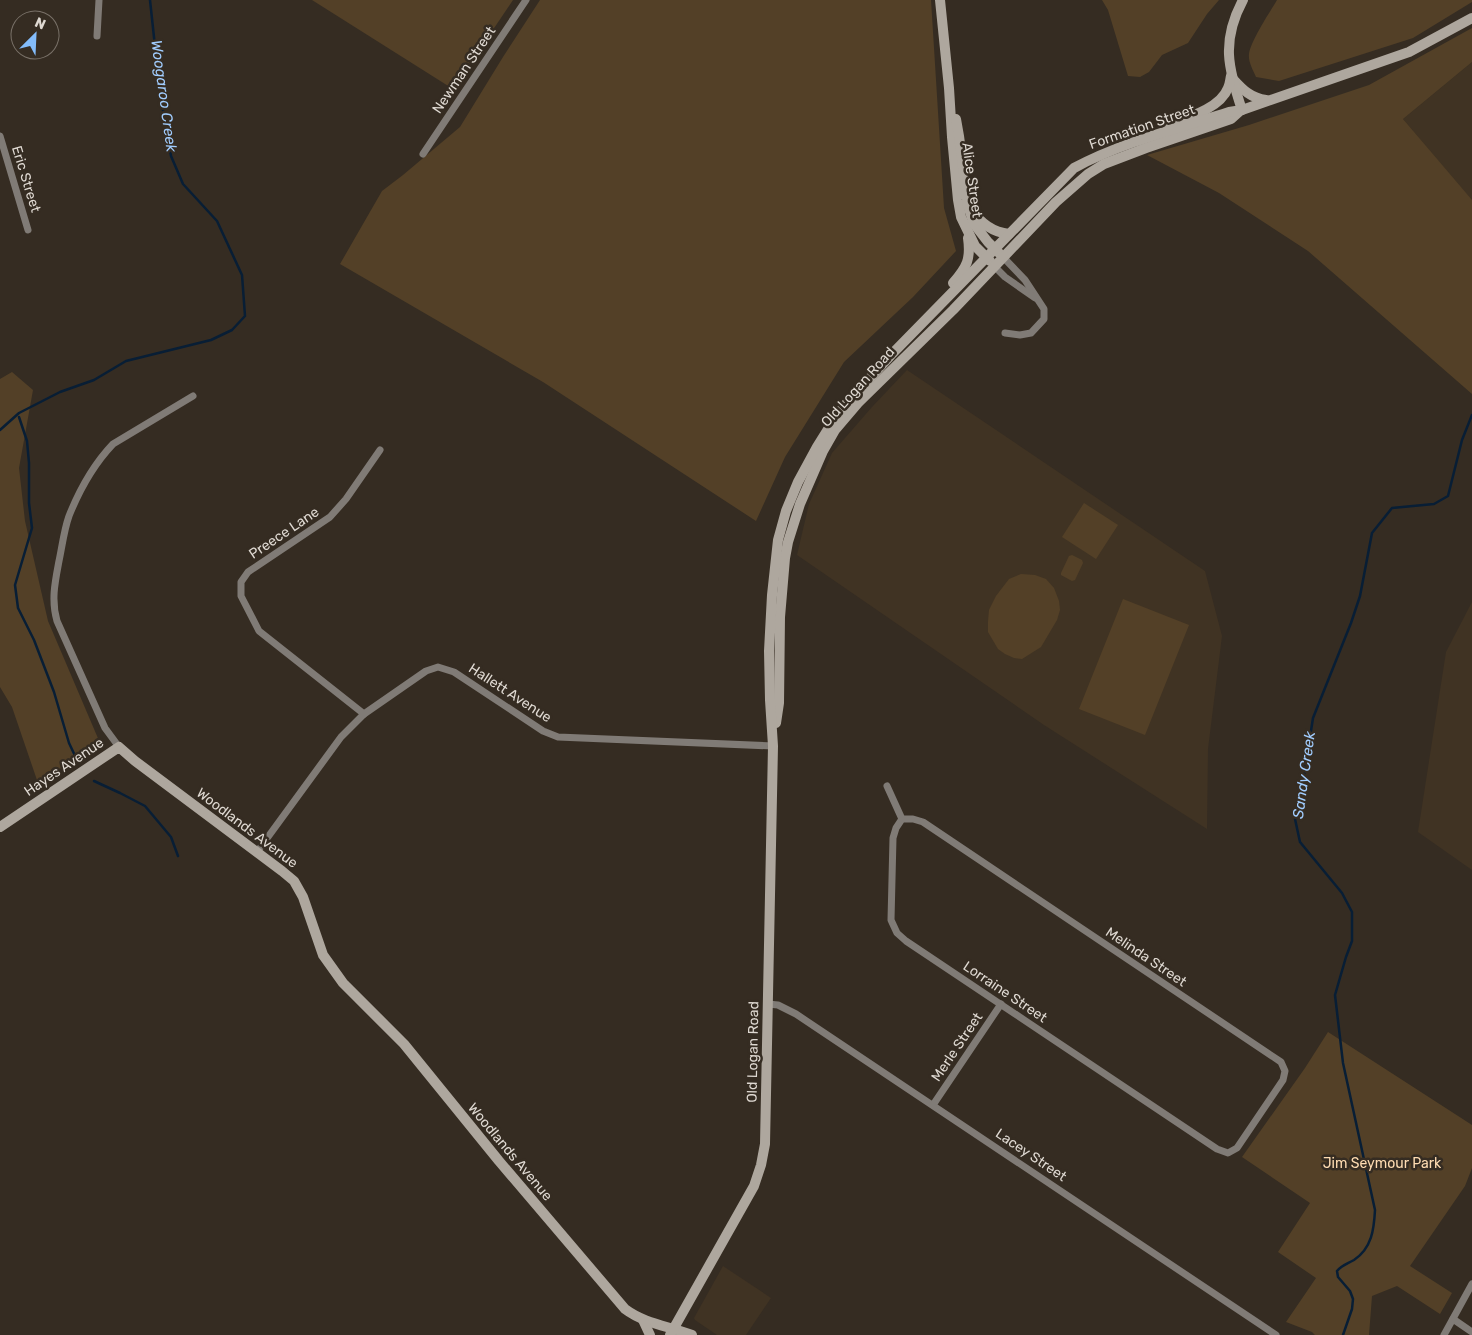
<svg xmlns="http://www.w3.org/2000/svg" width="1472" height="1335" font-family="Rubik,sans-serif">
  <rect width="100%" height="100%" fill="#352c22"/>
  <g fill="#403323">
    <path d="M1472 62V202L1403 119Z"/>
    <path d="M907 370 1205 571 1222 636 1208 749 1207 829 1044 725 797 555 809 504 832 453 872 407Z"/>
    <path d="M1472 602V870L1418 832 1446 652Z"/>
    <path d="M723 1266 771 1298 746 1335H717L695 1320 694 1318Z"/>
  </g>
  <g fill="#534027">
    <path d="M312 0H513L453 89Z"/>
    <path d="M540 0H931L944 208 956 251 913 297 844 362 785 457 756 521 543 382 340 264 382 191 403 175 460 127 503 57Z"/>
    <path d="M1102 0H1219L1207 14 1188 43 1162 55 1149 72 1140 77 1128 76 1108 10Z"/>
    <path d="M1277 0H1472V2L1413 38 1279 81 1256 77C1253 70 1248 62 1249 54 1251 40 1270 12 1277 0Z"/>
    <path d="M1472 28V62L1403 119 1472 200V394L1308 251 1219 193 1147 155 1249 125 1369 85Z"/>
    <path d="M12 372 33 390 19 468 25 521 48 621 100 743 38 783 12 707 0 687V379Z"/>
    <path d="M1084 503 1118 525 1096 559 1062 537Z"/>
    <path d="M1072 555 1082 560 1083 563 1075 580 1072 581 1061 575V573L1069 556Z"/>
    <path d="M1021 574 1035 575 1046 579 1054 588 1059 601 1060 610 1057 620 1041 647 1022 659 1014 658 1005 654 998 649 988 632V622L989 610 996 596 1009 579Z"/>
    <path d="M1123 599 1189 625 1145 735 1079 709Z"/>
    <path d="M1328 1032 1472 1125V1168L1465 1186 1410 1266 1452 1293 1440 1314 1397 1286 1372 1296 1369 1335H1315L1312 1332 1286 1322 1316 1278 1278 1252 1310 1203 1242 1157 1305 1068Z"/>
  </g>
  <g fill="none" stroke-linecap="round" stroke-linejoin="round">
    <g stroke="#081e35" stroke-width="2.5">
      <path d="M19 417 27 441 29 463V503L32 528 15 585 18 608 34 640 54 692 69 743 78 762"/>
      <path d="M0 430 19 413 60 392 94 380 126 361 211 340 232 330 245 316 242 275 217 221 183 184 171 156 160 93 150 0"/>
      <path d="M94 781 120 793 145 806 171 837 178 856"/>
      <path d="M1343 1335 1352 1309 1353 1299 1350 1291 1338 1277 1337 1271C1342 1265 1347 1264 1354 1260 1372 1248 1374 1229 1375 1210L1343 1063 1335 995 1346 957 1352 941V912L1342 893 1300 842 1295 819 1301 795 1313 718 1351 623 1360 596 1372 533 1392 508 1434 504 1448 496 1462 440 1472 415"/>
    </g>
    <g stroke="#807b76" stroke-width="7">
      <path d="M97 36 99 0"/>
      <path d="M0 136 28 230"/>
      <path d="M423 154 526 0"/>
      <path d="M1003 257 1025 280 1044 309V319L1031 333 1020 335 1005 333"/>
      <path d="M994 266 1005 277 1035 298"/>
      <path d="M364 714 259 631 241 596V582L248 572 330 517 346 499 380 450"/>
      <path d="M119 747 105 728 57 621C51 600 55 582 59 561 62 547 64 530 69 516 79 491 94 464 113 444L193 396"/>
      <path d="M887 786 902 819 896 828 893 838 891 920 897 933 906 941 1217 1149 1228 1153 1237 1148 1283 1080 1285 1071 1281 1062 923 822 913 819H902"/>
      <path d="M257 852 341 737 364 714 426 671 438 667 454 672 543 731 558 737 773 746"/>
      <path d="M768 1004 778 1005 796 1014 1276 1335"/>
      <path d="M933 1105 1001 1004"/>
      <path d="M1453 1319 1472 1332"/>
      <path d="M1444 1335 1472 1284"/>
    </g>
    <g stroke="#aea79e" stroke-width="10">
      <path d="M940 0 949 88 952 137 958 200 961 217 975 246 990 261"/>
      <path d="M1233 79C1243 90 1251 98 1266 100"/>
      <path d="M1242 110C1228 68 1221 41 1243 0"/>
      <path d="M956 119 959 136 968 206 974 224 988 242 999 253"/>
      <path d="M1167 125C1186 118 1220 109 1228 88 1230 84 1230 80 1231 76"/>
      <path d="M972 210C981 224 992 232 1009 234"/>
      <path d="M953 283C967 267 971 259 968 238"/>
      <path d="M776 723 779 703 780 617 785 558 788 542 800 504 823 451 835 430 858 403 953 310 1056 202 1088 174 1104 164 1146 148 1231 119 1241 110"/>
      <path d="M0 827 119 747 135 761 282 871 294 881 303 897 323 955 343 983 404 1044 499 1161 625 1309C645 1324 669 1326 692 1335"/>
      <path d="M643 1320 650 1335"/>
      <path d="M670 1335 754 1186 761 1165 765 1144 773 746 770 700 769 651 772 595 778 540 786 511 798 482 817 447 837 415 846 404 891 355 1074 168C1120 143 1179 128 1229 112L1242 110 1409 52 1472 18"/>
    </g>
  </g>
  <g text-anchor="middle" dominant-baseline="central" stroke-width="5" stroke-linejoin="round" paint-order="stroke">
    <g font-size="14" fill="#dfd9d2" stroke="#352c22">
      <text transform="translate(464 70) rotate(-56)">Newman Street</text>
      <text transform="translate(1142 127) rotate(-19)">Formation Street</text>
      <text transform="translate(26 179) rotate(73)">Eric Street</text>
      <text transform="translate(972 180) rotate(82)">Alice Street</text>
      <text transform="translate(858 387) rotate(-48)">Old Logan Road</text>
      <text transform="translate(284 533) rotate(-34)">Preece Lane</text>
      <text transform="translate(510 693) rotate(33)">Hallett Avenue</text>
      <text transform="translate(64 767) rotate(-34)">Hayes Avenue</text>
      <text transform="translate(247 828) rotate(37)">Woodlands Avenue</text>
      <text transform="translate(1146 957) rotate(34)">Melinda Street</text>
      <text transform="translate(1005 992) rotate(34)">Lorraine Street</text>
      <text transform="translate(957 1047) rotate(-56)">Merle Street</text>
      <text transform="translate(753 1052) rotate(-89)">Old Logan Road</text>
      <text transform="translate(510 1152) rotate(50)">Woodlands Avenue</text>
      <text transform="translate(1031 1155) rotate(34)">Lacey Street</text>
    </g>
    <g font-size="14" fill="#fedcb2" stroke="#352c22">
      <text x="1382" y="1163">Jim Seymour Park</text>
    </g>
    <g font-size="15" font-style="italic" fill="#a1ccfd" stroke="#352c22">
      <text transform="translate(164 96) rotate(82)">Woogaroo Creek</text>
      <text transform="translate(1304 775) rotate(-82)">Sandy Creek</text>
    </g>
  </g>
  <g transform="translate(35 35) rotate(24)"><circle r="24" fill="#352c22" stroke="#797168"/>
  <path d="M0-4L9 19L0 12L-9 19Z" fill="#83bcfb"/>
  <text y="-8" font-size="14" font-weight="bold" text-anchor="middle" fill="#dfd9d2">N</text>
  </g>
</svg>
